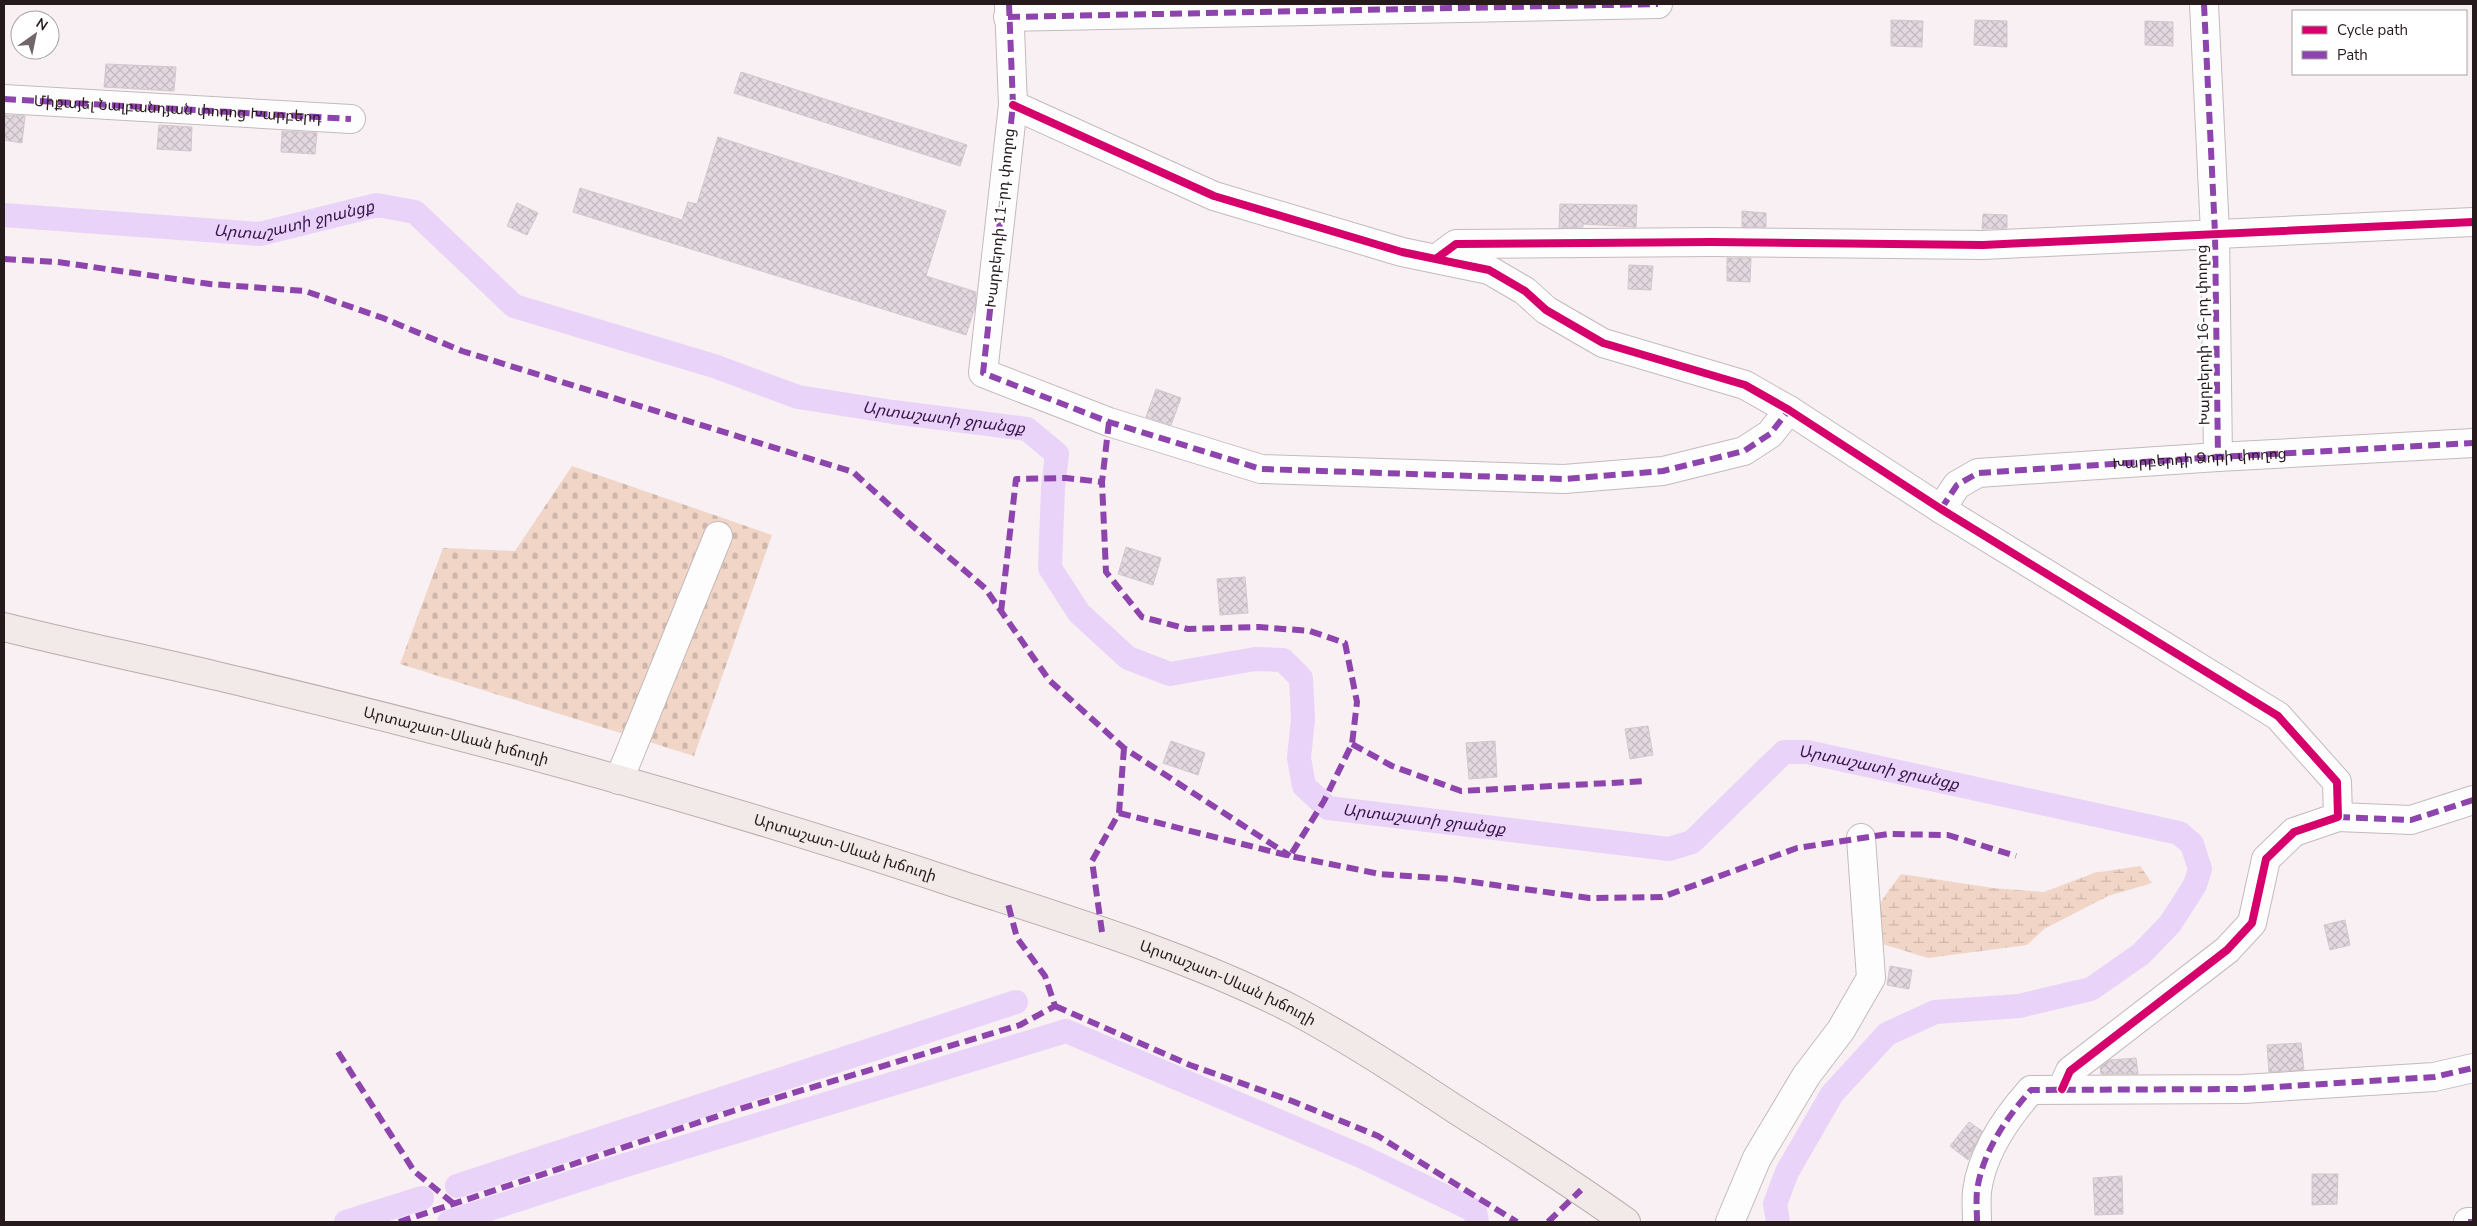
<svg xmlns="http://www.w3.org/2000/svg" width="2477" height="1226" font-family="'Nunito Sans','Noto Sans Armenian',sans-serif">
  <defs>
    <pattern id="wetland-marsh" width="20" height="14" patternUnits="userSpaceOnUse" patternTransform="scale(1.25)"><rect width="20" height="14" fill="#f1d5c7"/><path d="M1 5h8M5 5V1M11 12h8M15 12V8" fill="none" stroke="#ceb6aa"/></pattern>
    <pattern id="cemetery-stones" width="16" height="16" patternUnits="userSpaceOnUse" patternTransform="scale(1.25)"><rect width="16" height="16" fill="#f1d5c7"/><path d="M2 7V4a2 2 0 0 1 4 0v3zM10 15v-3a2 2 0 0 1 4 0v3z" fill="#ceb6aa"/></pattern>
    <pattern id="building-cross-hatch" width="8" height="8" patternUnits="userSpaceOnUse" patternTransform="scale(1.25)"><rect width="8" height="8" fill="#e4d8e0"/><path d="M0 0l8 8M0 8l8-8" fill="none" stroke="#c3b9c0"/></pattern>
  </defs>
  <rect width="100%" height="100%" fill="#f8f0f2"/>
  <path fill="url(#wetland-marsh)" d="M2140 866 2152 883 2108 896 2044 929 2027 945 1928 958 1876 942 1873 916 1884 897 1901 874 1993 888 2044 892 2094 873Z"/>
  <path fill="url(#cemetery-stones)" d="M572 466 772 535 694 756 400 664 443 548 515 551Z"/>
  <g fill="none" stroke-linecap="round" stroke-linejoin="round">
    <g stroke="#ead3f8" stroke-width="24">
      <path id="s1" d="M4 215 260 234 377 205 415 212 514 306 714 366 798 397 893 412 1027 429 1057 454 1053 488 1050 568 1079 613 1128 658 1170 674 1255 659 1283 660 1301 678 1303 719 1299 758 1304 786 1328 808 1669 849 1692 842 1784 752H1807L2179 833 2192 844 2200 869 2195 885 2170 924 2141 954 2091 989 2019 1006 1935 1012 1887 1034 1832 1094 1787 1172 1775 1204 1778 1222"/>
      <path d="M457 1186 1016 1002"/>
      <path d="M346 1222 422 1198"/>
      <path d="M449 1222 619 1167 1066 1031 1363 1157 1475 1211 1477 1222"/>
    </g>
  </g>
  <g fill="url(#building-cross-hatch)" stroke="#d0c8cd">
    <path d="M1891 20 1923 21 1922 47 1891 46Z"/>
    <path d="M1975 20 2007 21V47L1974 45Z"/>
    <path d="M2145 21 2173 22V46L2145 45Z"/>
    <path d="M106 64 176 67 174 91 104 87Z"/>
    <path d="M741 72 967 145 960 166 734 93Z"/>
    <path d="M4 115 25 116 22 143 4 140Z"/>
    <path d="M159 125 192 127 191 151 157 149Z"/>
    <path d="M282 131 317 133 315 154 281 152Z"/>
    <path d="M718 137 946 211 926 276 976 292 975 307 966 335 573 212 580 188 682 220 688 202 697 204Z"/>
    <path d="M517 203 538 213 527 235 507 226Z"/>
    <path d="M1560 204 1637 205 1636 227 1583 224V227L1559 228Z"/>
    <path d="M1742 211 1766 213V227H1742Z"/>
    <path d="M1983 214 2007 215V228L1982 229Z"/>
    <path d="M1727 258H1751L1750 282 1727 281Z"/>
    <path d="M1629 265 1653 266 1651 290 1628 289Z"/>
    <path d="M1156 389 1181 398 1171 425 1146 417Z"/>
    <path d="M1126 547 1161 558 1153 585 1118 574Z"/>
    <path d="M1245 577 1248 613 1220 615 1217 579Z"/>
    <path d="M1648 726 1653 755 1630 759 1625 729Z"/>
    <path d="M1171 741 1205 753 1198 775 1163 763Z"/>
    <path d="M1495 741 1497 777 1469 779 1466 743Z"/>
    <path d="M2345 920 2350 945 2330 950 2324 925Z"/>
    <path d="M1890 966 1912 970 1909 989 1887 985Z"/>
    <path d="M2301 1043 2304 1070 2269 1072 2267 1045Z"/>
    <path d="M2136 1058 2138 1074H2101L2100 1067 2110 1060Z"/>
    <path d="M1969 1122 1982 1131 1968 1160 1950 1146Z"/>
    <path d="M2312 1174H2338L2337 1204 2312 1205Z"/>
    <path d="M2122 1176 2123 1214 2095 1215 2093 1178Z"/>
  </g>
  <g fill="none" stroke-linecap="round" stroke-linejoin="round">
    <defs>
      <g id="minor">
        <path d="M1009 4 1013 105 983 373 1109 422 1261 469 1564 479 1663 471 1744 451 1770 434 1789 410"/>
        <path d="M2204 4 2215 233 2218 457"/>
        <path d="M1008 17 1658 4"/>
        <path id="s2" d="M4 99 351 119"/>
        <path d="M1013 105 1214 196 1402 252 1489 270 1525 291 1546 310 1603 343 1745 385 1789 410 1941 509 2278 716 2337 782 2338 817 2294 832 2266 859 2252 923 2227 950 2070 1071 2062 1089"/>
        <path d="M1437 258 1456 244 1711 242 1983 245 2473 222"/>
        <path d="M1941 509 1957 485 1978 473 2218 457 2473 443"/>
        <path d="M619 780 718 536"/>
        <path d="M2338 817 2411 820 2473 800"/>
        <path d="M1730 1222 1757 1158 1806 1076 1841 1030 1871 978 1861 838"/>
        <path d="M1977 1222C1977 1212 1976 1201 1977 1191 1982 1153 2006 1118 2031 1090L2243 1089 2434 1077 2473 1068"/>
        <path d="M2468 1222H2473"/>
      </g>
      <g id="major">
        <path id="s3" d="M4 627C75 645 146 659 217 676 467 735 715 802 958 884 1071 921 1188 956 1294 1010 1350 1040 1405 1076 1458 1111 1515 1147 1571 1183 1626 1222"/>
      </g>
    </defs>
    <use href="#minor" stroke="#c4babc" stroke-width="30"/>
    <use href="#major" stroke="#bdacac" stroke-width="30"/>
    <use href="#minor" stroke="#fefdfd" stroke-width="28"/>
    <use href="#major" stroke="#f2e9e9" stroke-width="28"/>
    <g stroke="#8e44ad" stroke-width="6" stroke-dasharray="12 6" stroke-linecap="butt">
      <path d="M1009 4 1013 105 983 373 1109 422 1261 469 1564 479 1663 471 1744 451 1770 434 1789 410"/>
      <path d="M2204 4 2215 233 2218 457"/>
      <path d="M1008 17 1658 4"/>
      <path d="M4 99 351 119"/>
      <path d="M4 259 58 262 210 284 305 291 383 318 462 351 853 472 908 522 985 588 1049 680 1124 748 1290 856"/>
      <path d="M1109 422 1102 482 1106 572 1142 617 1188 629 1259 627 1310 631 1345 643 1357 702 1352 744 1324 801 1290 856"/>
      <path id="s4" d="M1941 509 1957 485 1978 473 2218 457 2473 443"/>
      <path d="M1001 612 1016 479 1066 478 1102 482"/>
      <path d="M1352 744 1392 766 1461 791 1647 781"/>
      <path d="M1119 813 1290 856 1380 874 1451 879 1589 898 1662 897 1797 848 1888 834 1948 835 2016 856"/>
      <path d="M2338 817 2411 820 2473 800"/>
      <path d="M1102 932 1092 861 1119 813 1124 748"/>
      <path d="M1055 1006 1190 1065 1292 1101 1378 1136 1517 1222"/>
      <path d="M338 1052 414 1171 454 1204"/>
      <path d="M399 1222 733 1111 1020 1025 1055 1006 1045 976 1017 938 1007 900"/>
      <path d="M1548 1222 1581 1190"/>
      <path d="M1977 1222C1977 1212 1976 1201 1977 1191 1982 1153 2006 1118 2031 1090L2243 1089 2434 1077 2473 1068"/>
      <path d="M2468 1222H2473"/>
    </g>
    <defs>
      <g id="cycleway">
        <path d="M1013 105 1214 196 1402 252 1489 270 1525 291 1546 310 1603 343 1745 385 1789 410 1941 509 2278 716 2337 782 2338 817 2294 832 2266 859 2252 923 2227 950 2070 1071 2062 1089"/>
        <path d="M1437 258 1456 244 1711 242 1983 245 2473 222"/>
      </g>
    </defs>
    <use href="#cycleway" stroke="#fff" stroke-width="11"/>
    <use href="#cycleway" stroke="#d6006c" stroke-width="8"/>
  </g>
  <g text-anchor="middle" dominant-baseline="central" stroke-width="5" stroke-linejoin="round" paint-order="stroke">
    <g font-size="15" fill="#261a1d" stroke="#fff">
      <text stroke="none"><textPath href="#s2" startOffset="174">Միքայել Նալբանդյան փողոց Խարբերդ</textPath></text>
      <text transform="translate(1000 218) rotate(-84)">Խարբերդի 11-րդ փողոց</text>
      <text transform="translate(2203 335) rotate(-91)">Խարբերդի 16-րդ փողոց</text>
      <text stroke="none"><textPath href="#s4" startOffset="275">Խարբերդի Ձորի փողոց</textPath></text>
      <text stroke="none"><textPath href="#s3" startOffset="465">Արտաշատ-Սևան խճուղի</textPath></text>
      <text stroke="none"><textPath href="#s3" startOffset="870">Արտաշատ-Սևան խճուղի</textPath></text>
      <text stroke="none"><textPath href="#s3" startOffset="1276">Արտաշատ-Սևան խճուղի</textPath></text>
    </g>
    <g font-size="16" font-style="italic" fill="#39134e" stroke="#fff">
      <text stroke="none"><textPath href="#s1" startOffset="292">Արտաշատի ջրանցք</textPath></text>
      <text stroke="none"><textPath href="#s1" startOffset="998">Արտաշատի ջրանցք</textPath></text>
      <text stroke="none"><textPath href="#s1" startOffset="2274">Արտաշատի ջրանցք</textPath></text>
      <text stroke="none"><textPath href="#s1" startOffset="1778">Արտաշատի ջրանցք</textPath></text>
    </g>
  </g>
  <rect width="2477" height="1226" fill="none" stroke="#261a1d" stroke-width="10"/>
  <rect x="2292" y="10" width="175" height="65" fill="#ffffff" stroke="#a8a3a5"/>
  <rect x="2302" y="26" width="25" height="8" fill="#d6006c" stroke="#a8a3a5"/>
  <text x="2337" y="35" font-size="15" fill="#261a1d">Cycle path</text>
  <rect x="2302" y="51" width="25" height="8" fill="#8e44ad" stroke="#a8a3a5"/>
  <text x="2337" y="60" font-size="15" fill="#261a1d">Path</text>
  <g transform="translate(35 35) rotate(33)"><circle r="24" fill="#ffffff" stroke="#a8a3a5"/>
  <path d="M0-4L9 19L0 12L-9 19Z" fill="#706568"/>
  <text y="-8" font-size="14" font-weight="bold" text-anchor="middle" fill="#261a1d">N</text>
  </g>
</svg>
